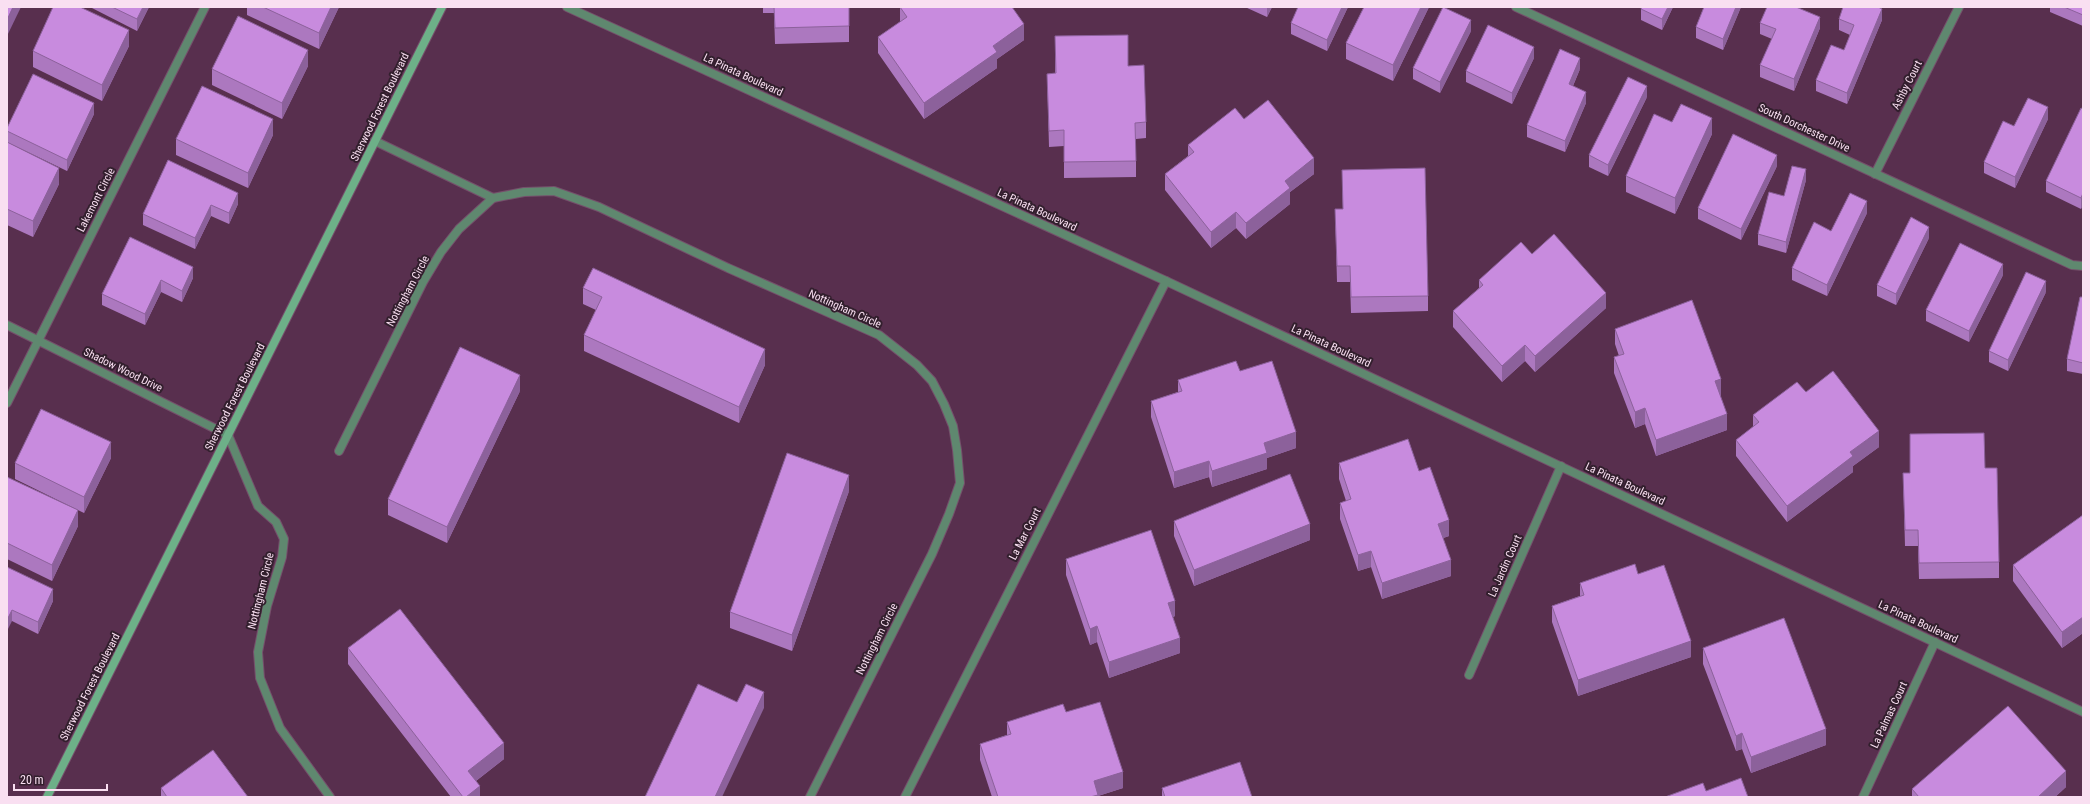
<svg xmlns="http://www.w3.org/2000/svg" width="2090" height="804" font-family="'Roboto Condensed',sans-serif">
  <rect width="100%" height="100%" fill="#582f4e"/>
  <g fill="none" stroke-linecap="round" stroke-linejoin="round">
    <defs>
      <g id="street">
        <path d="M567 7 1166 281 2083 712"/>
        <path d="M1516 7 2072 265 2083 266"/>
        <path d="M375 141 493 198"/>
        <path d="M1875 174 1959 7"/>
        <path d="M7 325 228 435 258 506 276 522 284 539 282 557 267 606 258 652 260 678 280 728 330 797"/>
        <path d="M7 403 205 7"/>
        <path d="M339 451 423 282 441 252 459 229 493 198 524 192 554 191 599 207 728 268 879 335 917 365 932 381 944 404 953 426 957 450 960 483 949 514 932 554 810 797"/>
        <path d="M1469 675 1561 466"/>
        <path d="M905 797 1166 281"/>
        <path d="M1863 797 1935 642"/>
      </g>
      <path id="secondary" d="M47 797 442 7"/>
    </defs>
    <use href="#street" stroke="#754f6b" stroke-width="10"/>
    <use href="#secondary" stroke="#754f6b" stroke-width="10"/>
    <use href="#street" stroke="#5f886f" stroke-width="8"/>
    <use href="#secondary" stroke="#6db088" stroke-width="8"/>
  </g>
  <g fill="#ac78bf">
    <path d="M90 7H149L137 31Z"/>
    <path d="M247 7H339L319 49 247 15Z"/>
    <path d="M763 7H849V42L775 44 774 13H763Z"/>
    <path d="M900 7 1024 40 997 59V68L924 119 878 53V37L900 22Z"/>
    <path d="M1245 7H1272L1267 17Z"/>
    <path d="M1348 7 1327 51 1291 34V23Z"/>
    <path d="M1364 7H1429L1393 81 1346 59V43Z"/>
    <path d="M1642 7H1673L1662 30 1641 20V9Z"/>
    <path d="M1704 7H1741L1723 50 1696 38V27Z"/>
    <path d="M2050 7H2083V26L2050 12Z"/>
    <path d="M1839 19 1882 20 1847 104 1816 91V80L1844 50 1850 35 1839 30Z"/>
    <path d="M1760 23 1820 28 1794 91 1760 77V65L1772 39 1760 34Z"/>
    <path d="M1471 31 1440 93 1413 79V68Z"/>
    <path d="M1055 36 1128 66 1146 122V138L1136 139V177L1064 178V146L1049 147 1047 74 1055 73Z"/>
    <path d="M129 46 102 101 33 67V51Z"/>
    <path d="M1534 58 1512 104 1466 82V71Z"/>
    <path d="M308 66 282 119 212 85V69Z"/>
    <path d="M1580 69 1573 86 1586 103 1565 152 1527 137V125Z"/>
    <path d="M1647 97 1608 176 1589 167V155Z"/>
    <path d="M2083 109V204L2081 209 2046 192V181Z"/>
    <path d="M94 114 67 171 7 142V128Z"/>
    <path d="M1244 119 1314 174 1290 192V204L1246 239 1236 228 1211 248 1165 190V174L1188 156V145Z"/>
    <path d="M2048 119 2015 188 1984 173V162L2014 126Z"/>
    <path d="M1672 122 1712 134 1675 214 1626 192V176Z"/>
    <path d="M273 135 248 188 176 155V139Z"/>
    <path d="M7 142 59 184 33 237 7 225Z"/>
    <path d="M168 160 238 204 229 224 211 216 195 249 143 225V214Z"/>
    <path d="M1777 166 1741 240 1698 219V208Z"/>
    <path d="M1342 170 1428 296V311L1351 313 1350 282H1337L1335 209H1343Z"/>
    <path d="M1806 180 1786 253 1758 245V234L1784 196Z"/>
    <path d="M1867 213 1827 296 1792 280V268L1831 231Z"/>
    <path d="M130 237 193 278 182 302 161 292 145 325 102 305V294Z"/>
    <path d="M1929 238 1896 305 1877 296V285Z"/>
    <path d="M1532 254 1606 308 1535 372 1525 361 1502 382 1453 327V311L1479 288V280Z"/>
    <path d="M2003 275 1969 342 1926 321V310Z"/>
    <path d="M583 288 765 365 739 423 584 351V335L596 310 583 304Z"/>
    <path d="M2046 292 2008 371 1989 362V351Z"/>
    <path d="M2083 297V374L2067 371V359Z"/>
    <path d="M1615 329 1721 395 1720 396 1727 430 1656 456 1645 424 1635 428 1614 373V357L1619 356 1615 344Z"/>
    <path d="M1240 371 1296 448 1267 458V469L1212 487 1209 477 1174 488 1151 417V401L1178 392V380Z"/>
    <path d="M520 391 447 543 388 515V499Z"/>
    <path d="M1806 392 1879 447 1853 466V472L1787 522 1736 456V440L1753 427V415Z"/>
    <path d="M1910 434 1985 468 1999 562V578L1919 579 1918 546H1905L1903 473H1910Z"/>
    <path d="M111 458 84 513 15 479V463Z"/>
    <path d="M1339 463 1419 471 1449 536 1443 538 1451 576 1382 599 1371 567 1358 571 1340 519V503L1346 501 1339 479Z"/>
    <path d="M7 477 78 526 52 581 7 559Z"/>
    <path d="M849 491 792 651 730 628V612Z"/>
    <path d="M2083 515V633L2062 648 2013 581V565Z"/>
    <path d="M1174 521 1310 540 1194 586 1174 536Z"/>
    <path d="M1066 559 1175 616 1173 617 1180 653 1109 678 1097 642 1090 645 1066 575Z"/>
    <path d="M7 567 53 601 38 634 12 621Z"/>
    <path d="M1638 574 1691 657 1578 696 1552 622V606L1580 596V583Z"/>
    <path d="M348 648 504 759 476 781 480 797H451L348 664Z"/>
    <path d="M1703 648 1826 745 1751 773 1742 749 1736 751 1703 664Z"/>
    <path d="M1066 712 1123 788 1098 796V797H992L980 760V744L1007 735V722Z"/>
    <path d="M2066 787 2055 797H1912V789Z"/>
    <path d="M161 788 248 797H161Z"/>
    <path d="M1162 788 1252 797H1162Z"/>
  </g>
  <g fill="#8c619b">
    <path d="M13 7H21L7 36V20Z"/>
    <path d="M143 7H149L137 31V19Z"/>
    <path d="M331 7H339L319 49V33Z"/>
    <path d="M1267 7H1272L1267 17Z"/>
    <path d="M1342 7H1348L1327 51V40Z"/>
    <path d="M1421 7H1429L1393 81V65Z"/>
    <path d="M1668 7H1673L1662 30V19Z"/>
    <path d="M1736 7H1741L1723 50V39Z"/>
    <path d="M1882 9V20L1847 104V93Z"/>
    <path d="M1820 17V28L1794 91V79Z"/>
    <path d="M1471 20V31L1440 93V82Z"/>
    <path d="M1024 24V40L997 59V68L924 119V103L993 46Z"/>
    <path d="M129 30V46L102 101V85Z"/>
    <path d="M1534 47V58L1512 104V93Z"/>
    <path d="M308 50V66L282 119V103Z"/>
    <path d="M1580 58V69L1569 95V84Z"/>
    <path d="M1647 86V97L1608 176V165Z"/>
    <path d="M1586 92V103L1565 152V141Z"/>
    <path d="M94 103V114L67 171V160Z"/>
    <path d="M2048 107V119L2015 188V177Z"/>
    <path d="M1712 118V134L1675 214V198Z"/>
    <path d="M273 119V135L248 188V173Z"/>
    <path d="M1777 155V166L1741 240V229Z"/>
    <path d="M1314 158V174L1290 192V204L1246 239V223L1285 181Z"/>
    <path d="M59 168V184L33 237V221Z"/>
    <path d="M1806 169V180L1786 253V242Z"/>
    <path d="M238 193V204L229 224V213Z"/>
    <path d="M2083 193V204L2081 209V198Z"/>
    <path d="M1867 201V213L1827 296V285Z"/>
    <path d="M211 205V216L195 249V238Z"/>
    <path d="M1236 212V228L1211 248V232Z"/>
    <path d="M1929 227V238L1896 305V294Z"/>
    <path d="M2003 264V275L1969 342V331Z"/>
    <path d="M193 267V278L182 302V291Z"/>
    <path d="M161 280V292L145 325V314Z"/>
    <path d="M2046 281V292L2008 371V360Z"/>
    <path d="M1606 293V308L1535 372V356Z"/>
    <path d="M1525 345V361L1502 382V366Z"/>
    <path d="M765 349V365L739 423V407Z"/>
    <path d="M520 375V391L447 543V527Z"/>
    <path d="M1721 379V395L1715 397V381Z"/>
    <path d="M1645 408V424L1635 428V412Z"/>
    <path d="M1727 414V430L1656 456V440Z"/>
    <path d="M1879 431V447L1853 466V472L1787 522V506L1850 452Z"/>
    <path d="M1296 432V448L1267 458V469L1212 487V471L1264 443Z"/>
    <path d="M111 442V458L84 513V497Z"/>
    <path d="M1209 461V477L1174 488V472Z"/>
    <path d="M849 475V491L792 651V635Z"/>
    <path d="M78 510V526L52 581V565Z"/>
    <path d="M1449 520V536L1438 540V524Z"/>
    <path d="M1310 524V540L1194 586V570Z"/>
    <path d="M1371 551V567L1358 571V555Z"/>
    <path d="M1451 560V576L1382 599V583Z"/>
    <path d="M53 589V601L38 634V622Z"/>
    <path d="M1175 601V616L1168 619V603Z"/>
    <path d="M12 610V621L7 631V620Z"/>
    <path d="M2083 617V633L2062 648V632Z"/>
    <path d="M1097 626V642L1090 645V629Z"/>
    <path d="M1180 638V653L1109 678V662Z"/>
    <path d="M1691 641V657L1578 696V680Z"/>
    <path d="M764 692V708L722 797H715Z"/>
    <path d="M1826 729V745L1751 773V757Z"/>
    <path d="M1742 733V749L1736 751V736Z"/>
    <path d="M504 743V759L468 787V771Z"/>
    <path d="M2066 771V787L2055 797H2038Z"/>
    <path d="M1123 772V788L1098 796V797H1090L1094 781Z"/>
    <path d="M480 786V797H466Z"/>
  </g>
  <g fill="#c88bde" stroke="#8c619b">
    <path d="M7 7H13L7 20Z"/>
    <path d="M53 7H80L129 30 102 85 33 51Z"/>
    <path d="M112 7H143L137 19Z"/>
    <path d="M263 7H331L319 33Z"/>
    <path d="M774 7H849V26L775 28Z"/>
    <path d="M900 7H1012L1024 24 993 46 997 52 924 103 878 37 907 17Z"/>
    <path d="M1298 7H1342L1327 40 1291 23Z"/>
    <path d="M1364 7H1421L1393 65 1346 43Z"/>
    <path d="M1443 7 1471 20 1440 82 1413 68Z"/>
    <path d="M1642 7H1668L1662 19 1641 9Z"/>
    <path d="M1704 7H1736L1723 39 1696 27Z"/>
    <path d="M1767 7H1796L1820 17 1794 79 1760 65 1776 29 1760 23Z"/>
    <path d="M1843 7H1878L1882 9 1847 93 1816 80 1831 45 1844 50 1854 25 1839 19Z"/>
    <path d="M2064 7H2083V15Z"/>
    <path d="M238 16 308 50 282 103 212 69Z"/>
    <path d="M1488 25 1534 47 1512 93 1466 71Z"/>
    <path d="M1128 35V66L1144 65 1146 122 1135 123 1136 161 1064 162V130L1049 131 1047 74 1056 73 1055 36Z"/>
    <path d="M1560 49 1580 58 1569 84 1586 92 1565 141 1527 125Z"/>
    <path d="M33 74 94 103 67 160 7 131V128Z"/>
    <path d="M1628 77 1647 86 1608 165 1589 155Z"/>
    <path d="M202 86 273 119 248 173 176 139Z"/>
    <path d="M2028 98 2048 107 2015 177 1984 162 2003 121 2014 126Z"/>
    <path d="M1268 100 1314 158 1285 181 1290 188 1246 223 1236 212 1211 232 1165 174 1194 152 1188 145 1235 108 1244 119Z"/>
    <path d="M1681 104 1712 118 1675 198 1626 176 1654 114 1672 122Z"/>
    <path d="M2081 108 2083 109V193L2081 198 2046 181Z"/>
    <path d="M1733 134 1777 155 1741 229 1698 208Z"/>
    <path d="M7 142 59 168 33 221 7 209Z"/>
    <path d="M168 160 238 193 229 213 211 205 195 238 143 214Z"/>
    <path d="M1792 166 1806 169 1786 242 1758 234 1769 192 1784 196Z"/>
    <path d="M1425 168 1428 296 1351 297 1350 266H1337L1335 209H1343L1342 170Z"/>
    <path d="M1850 193 1867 201 1827 285 1792 268 1814 222 1831 231Z"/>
    <path d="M1911 217 1929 227 1896 294 1877 285Z"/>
    <path d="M1554 234 1606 293 1535 356 1525 345 1502 366 1453 311 1483 285 1479 280 1521 242 1532 254Z"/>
    <path d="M130 237 193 267 182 291 161 280 145 314 102 294Z"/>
    <path d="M1960 243 2003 264 1969 331 1926 310Z"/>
    <path d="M593 268 765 349 739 407 584 335 602 297 583 288Z"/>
    <path d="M2026 272 2046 281 2008 360 1989 351Z"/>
    <path d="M2080 297H2083V363L2067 359Z"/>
    <path d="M1692 300 1721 379 1715 381 1727 414 1656 440 1645 408 1635 412 1614 357 1624 354 1615 329Z"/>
    <path d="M460 347 520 375 447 527 388 499Z"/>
    <path d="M1236 361 1240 371 1272 361 1296 432 1264 443 1267 453 1212 471 1209 461 1174 472 1151 401 1182 391 1178 380Z"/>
    <path d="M1833 371 1879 431 1850 452 1853 456 1787 506 1736 440 1759 422 1753 415 1797 382 1806 392Z"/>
    <path d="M41 409 111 442 84 497 15 463Z"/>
    <path d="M1984 433 1985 468H1997L1999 562 1919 563 1918 530H1905L1903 473H1910V434Z"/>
    <path d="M1408 439 1419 471 1430 467 1449 520 1438 524 1451 560 1382 583 1371 551 1358 555 1340 503 1351 499 1339 463Z"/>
    <path d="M787 453 849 475 792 635 730 612Z"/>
    <path d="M1290 474 1310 524 1194 570 1174 521Z"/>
    <path d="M7 477 78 510 52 565 7 543Z"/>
    <path d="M2083 515V617L2062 632 2013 565Z"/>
    <path d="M1151 530 1175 601 1168 603 1180 638 1109 662 1097 626 1090 629 1066 559Z"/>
    <path d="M1635 564 1638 574 1664 565 1691 641 1578 680 1552 606 1584 595 1580 583Z"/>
    <path d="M7 567 53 589 38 622 12 610 7 620Z"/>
    <path d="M400 609 504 743 468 771 480 786 466 797H463L348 648Z"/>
    <path d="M1784 618 1826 729 1751 757 1742 733 1736 736 1703 648Z"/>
    <path d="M698 684 737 702 746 684 764 692 715 797H645Z"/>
    <path d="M1100 702 1123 772 1094 781 1098 795 1090 797H998L980 744 1011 734 1007 722 1063 704 1066 712Z"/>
    <path d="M2008 706 2066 771 2038 797H1919L1912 789Z"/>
    <path d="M213 750 248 797H167L161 788Z"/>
    <path d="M1240 762 1252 797H1165L1162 788Z"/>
    <path d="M1741 778 1748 797H1665L1703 783 1706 791Z"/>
  </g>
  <g text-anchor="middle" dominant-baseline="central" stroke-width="4" stroke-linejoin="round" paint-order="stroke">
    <g font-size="11" fill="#f9dff1" stroke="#321f2d">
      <text transform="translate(743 75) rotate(25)">La Pinata Boulevard</text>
      <text transform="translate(1907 85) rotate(-63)">Ashby Court</text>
      <text transform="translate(380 107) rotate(-64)">Sherwood Forest Boulevard</text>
      <text transform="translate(1804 128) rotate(25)">South Dorchester Drive</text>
      <text transform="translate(96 200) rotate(-63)">Lakemont Circle</text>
      <text transform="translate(1037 210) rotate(25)">La Pinata Boulevard</text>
      <text transform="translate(408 291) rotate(-62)">Nottingham Circle</text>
      <text transform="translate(845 309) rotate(24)">Nottingham Circle</text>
      <text transform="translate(1331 346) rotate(25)">La Pinata Boulevard</text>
      <text transform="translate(123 370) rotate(26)">Shadow Wood Drive</text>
      <text transform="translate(235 397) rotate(-63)">Sherwood Forest Boulevard</text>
      <text transform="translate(1625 484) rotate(25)">La Pinata Boulevard</text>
      <text transform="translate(1025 534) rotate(-63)">La Mar Court</text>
      <text transform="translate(1505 566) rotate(-66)">La Jardin Court</text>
      <text transform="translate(261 591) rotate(-76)">Nottingham Circle</text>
      <text transform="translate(1918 622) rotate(25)">La Pinata Boulevard</text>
      <text transform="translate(877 639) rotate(-63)">Nottingham Circle</text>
      <text transform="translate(90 687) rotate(-63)">Sherwood Forest Boulevard</text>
      <text transform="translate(1889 715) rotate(-65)">La Palmas Court</text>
    </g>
  </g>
  <rect width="2090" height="804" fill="none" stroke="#f9dff1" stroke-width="16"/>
  <path d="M14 784v6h93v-6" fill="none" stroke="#f9dff1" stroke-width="2"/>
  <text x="20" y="784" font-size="12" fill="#f9dff1" stroke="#321f2d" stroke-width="3" paint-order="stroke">20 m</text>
</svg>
